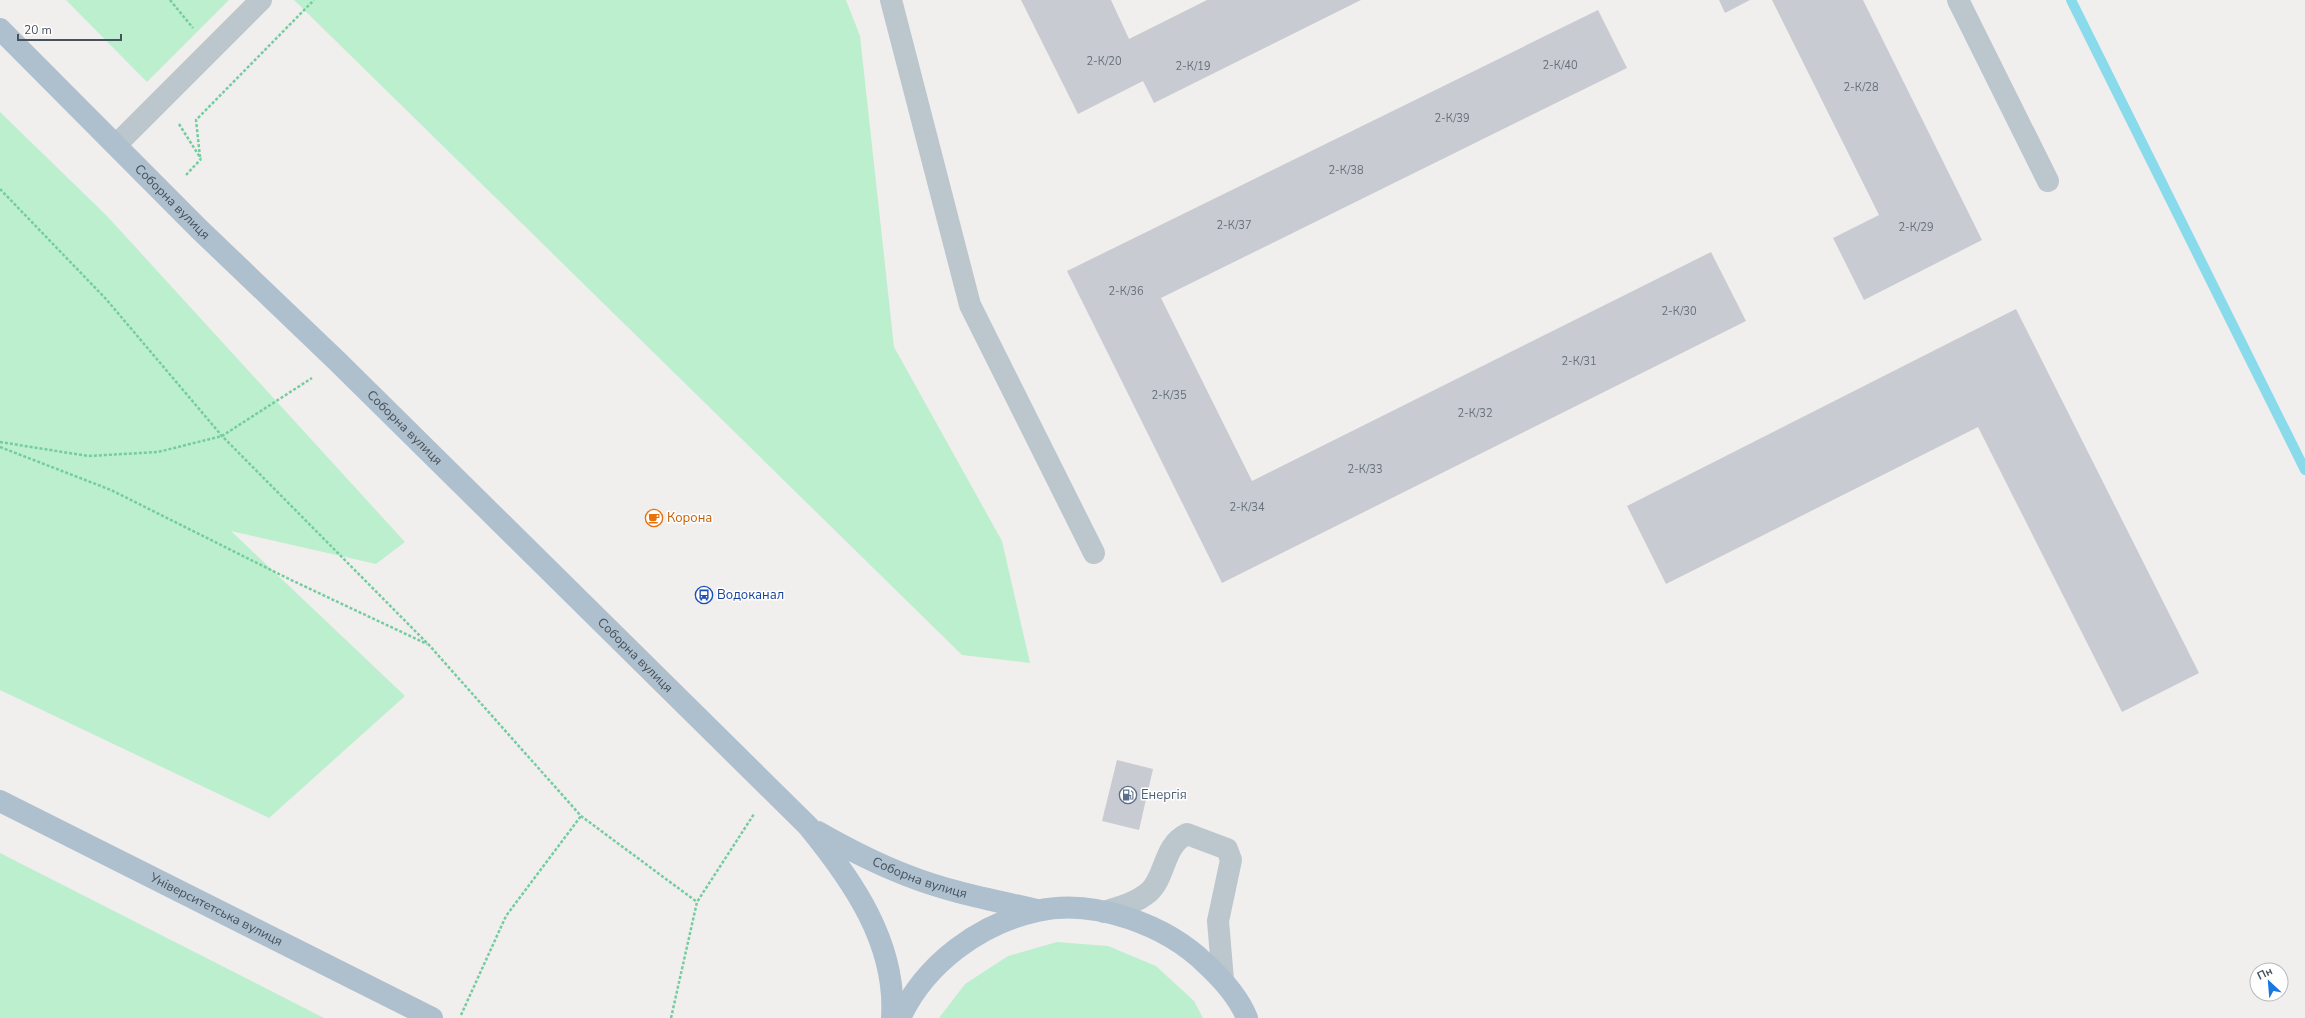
<svg xmlns="http://www.w3.org/2000/svg" width="2305" height="1018" font-family="'Nunito Sans',sans-serif">
  <rect width="100%" height="100%" fill="#f1eeee"/>
  <g fill="#bcefce">
    <path d="M66 0H229L147 82Z"/>
    <path d="M294 0H846L860 36 894 347 1002 541 1030 663 962 655Z"/>
    <path d="M0 112 107 216 405 542 376 564 231 531 405 696 269 818 0 690Z"/>
    <path d="M0 853 324 1018H0Z"/>
    <path d="M1057 942 1108 946 1156 966 1194 1001 1203 1018H939L965 984 1008 956Z"/>
  </g>
  <g fill="none" stroke-linecap="round" stroke-linejoin="round">
    <path stroke="#89dbec" stroke-width="10" d="M2071 0 2305 470"/>
  </g>
  <g fill="#c8cbd1">
    <path d="M1021 0H1111L1129 39 1207 0H1361L1154 103 1143 81 1078 114Z"/>
    <path d="M1719 0H1750L1725 13Z"/>
    <path d="M1772 0H1863L1982 240 1864 300 1833 238 1879 215Z"/>
    <path d="M1598 10 1627 68 1161 298 1252 481 1711 252 1746 321 1222 583 1067 271Z"/>
    <path d="M2016 309 2199 673 2122 712 1978 427 1666 584 1627 506Z"/>
    <path d="M1117 760 1153 769 1139 830 1102 821Z"/>
  </g>
  <g fill="none" stroke-linecap="round" stroke-linejoin="round">
    <g stroke="#74cd9e" stroke-width="2.5" stroke-dasharray="3 2" stroke-linecap="butt">
      <path d="M170 0 193 28"/>
      <path d="M179 124 201 159"/>
      <path d="M200 157 196 120 314 0"/>
      <path d="M186 175 201 159"/>
      <path d="M0 189 106 299 222 436 429 645 581 816 697 902"/>
      <path d="M0 442 88 456 158 452 222 436 312 378"/>
      <path d="M0 447 111 490 289 579 427 644"/>
      <path d="M461 1015 506 916 581 816"/>
      <path d="M671 1018 697 902 754 814"/>
    </g>
    <g stroke="#bcc6cd" stroke-width="22">
      <path d="M891 0 970 305 1094 553"/>
      <path d="M1958 0 2048 181"/>
      <path d="M116 145 261 0"/>
      <path d="M1104 912C1120 907 1136 903 1149 892 1166 877 1163 845 1187 834L1227 849 1231 860 1218 921 1223 980"/>
    </g>
    <g stroke="#aebfcd" stroke-width="22">
      <path id="s1" d="M0 29 199 229 337 361 808 826C853 881 897 944 892 1018"/>
      <path id="s2" d="M0 801 432 1018"/>
      <path id="s3" d="M818 832C846 848 875 863 906 875 948 892 993 900 1037 910"/>
      <path d="M900 1018C925 964 979 924 1037 911 1094 898 1167 925 1207 965 1222 979 1239 998 1247 1018"/>
    </g>
  </g>
  <defs>
    <symbol id="cafe-ring" viewBox="-11 -11 22 22"><circle r="9.5" fill="#fff" stroke="#e8710a" stroke-width="1.5"/><path d="M-5.5-4.5H6V0H3Q3 3.5 0 3.5H-2.5Q-5.5 3.5-5.5 0ZM3-3.2v2h1.7v-2ZM-6 4.5H4V6H-6Z" fill="#e8710a"/></symbol>
    <symbol id="bus-ring" viewBox="-11 -11 22 22"><circle r="9.5" fill="#fff" stroke="#1a4fb4" stroke-width="1.5"/><path d="M-5-6H5V4H4V6H2V4H-2V6H-4V4H-5ZM-3.5-4V0h7V-4ZM-3.5 1.2v1.5H-2V1.2ZM2 1.2v1.5H3.5V1.2Z" fill="#1a4fb4"/></symbol>
    <symbol id="fuel-ring" viewBox="-11 -11 22 22"><circle r="9.5" fill="#fff" stroke="#5c6f8a" stroke-width="1.5"/><path d="M-5.5-6h7V0h2V4h1.3V-2.5L3-4.5l.8-.8L6-3V5H2.5V1h-1V6h-7ZM-4.2-4.7v3.2H.2V-4.7Z" fill="#5c6f8a"/></symbol>
  </defs>
  <g fill-rule="evenodd">
    <use href="#cafe-ring" x="644" y="508" width="20" height="20"/>
    <use href="#bus-ring" x="694" y="585" width="20" height="20"/>
    <use href="#fuel-ring" x="1118" y="785" width="20" height="20"/>
  </g>
  <g text-anchor="middle" dominant-baseline="central" stroke-width="3" stroke-linejoin="round" paint-order="stroke">
    <g font-size="11" fill="#667079">
      <text x="1104" y="61">2-К/20</text>
      <text x="1560" y="65">2-К/40</text>
      <text x="1193" y="66">2-К/19</text>
      <text x="1861" y="87">2-К/28</text>
      <text x="1452" y="118">2-К/39</text>
      <text x="1346" y="170">2-К/38</text>
      <text x="1234" y="225">2-К/37</text>
      <text x="1916" y="227">2-К/29</text>
      <text x="1126" y="291">2-К/36</text>
      <text x="1679" y="311">2-К/30</text>
      <text x="1579" y="361">2-К/31</text>
      <text x="1169" y="395">2-К/35</text>
      <text x="1475" y="413">2-К/32</text>
      <text x="1365" y="469">2-К/33</text>
      <text x="1247" y="507">2-К/34</text>
    </g>
    <g font-size="13" fill="#46525c" stroke="#fff">
      <text stroke="none"><textPath href="#s1" startOffset="244">Соборна вулиця</textPath></text>
      <text stroke="none"><textPath href="#s1" startOffset="568">Соборна вулиця</textPath></text>
      <text stroke="none"><textPath href="#s1" startOffset="892">Соборна вулиця</textPath></text>
      <text stroke="none"><textPath href="#s3" startOffset="112">Соборна вулиця</textPath></text>
      <text stroke="none"><textPath href="#s2" startOffset="242">Університетська вулиця</textPath></text>
    </g>
    <g font-size="13" fill="#c56008" stroke="#fff" text-anchor="start">
      <text x="667" y="518">Корона</text>
    </g>
    <g font-size="13" fill="#164399" stroke="#fff" text-anchor="start">
      <text x="717" y="595">Водоканал</text>
    </g>
    <g font-size="13" fill="#4e5e75" stroke="#fff" text-anchor="start">
      <text x="1141" y="795">Енергія</text>
    </g>
  </g>
  <g transform="translate(2269 982) rotate(334)"><circle r="19" fill="#ffffff" stroke="#b5babe"/>
  <path d="M0-3L7 15L0 10L-7 15Z" fill="#1978e0"/>
  <text y="-6" font-size="11" font-weight="bold" text-anchor="middle" fill="#46525c">Пн</text>
  </g>
  <path d="M18 34v6h103v-6" fill="none" stroke="#46525c" stroke-width="2"/>
  <text x="24" y="34" font-size="12" fill="#46525c" stroke="#ffffff" stroke-width="3" paint-order="stroke">20 m</text>
</svg>
